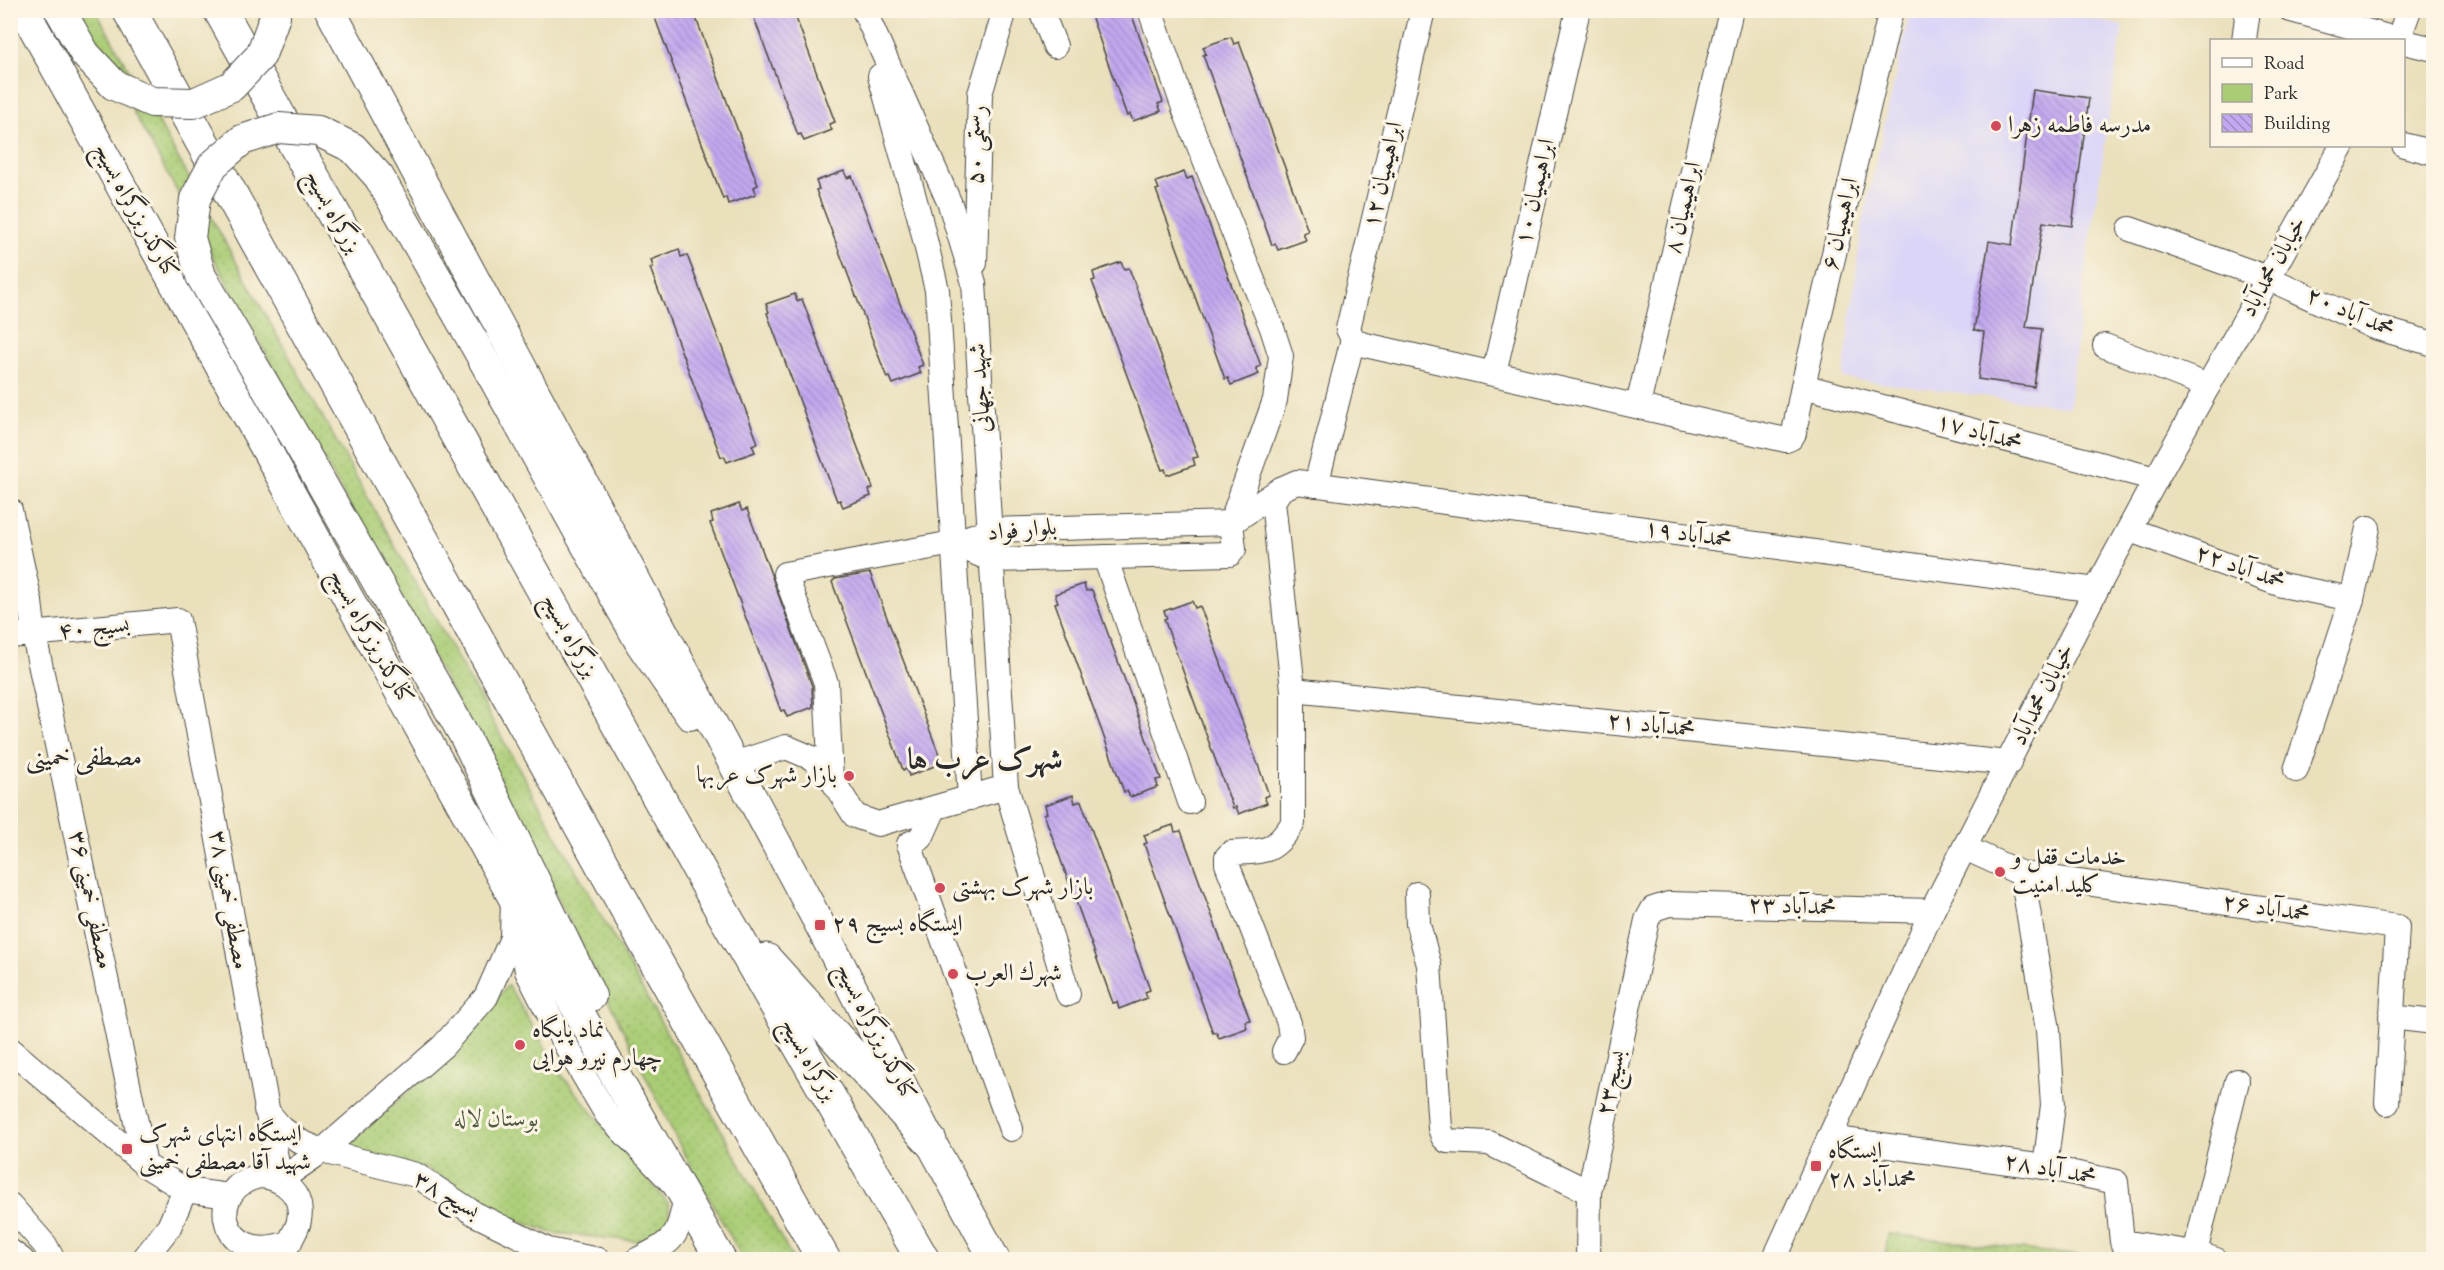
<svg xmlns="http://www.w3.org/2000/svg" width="2444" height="1270" font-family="'Sorts Mill Goudy',Amiri,serif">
  <defs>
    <pattern id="green-dots" width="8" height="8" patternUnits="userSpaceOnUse" patternTransform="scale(1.5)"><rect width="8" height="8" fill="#a9cc75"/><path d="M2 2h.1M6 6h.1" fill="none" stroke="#92af65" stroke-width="1.8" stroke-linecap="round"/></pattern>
    <pattern id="building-back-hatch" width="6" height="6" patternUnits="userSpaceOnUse" patternTransform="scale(1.5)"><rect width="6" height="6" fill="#c2a8f0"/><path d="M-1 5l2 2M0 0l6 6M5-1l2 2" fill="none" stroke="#9e89c3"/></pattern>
  </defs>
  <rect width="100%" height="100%" fill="#fcf5e5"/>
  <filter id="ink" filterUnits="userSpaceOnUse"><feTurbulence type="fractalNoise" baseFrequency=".0167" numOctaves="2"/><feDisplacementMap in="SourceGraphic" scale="12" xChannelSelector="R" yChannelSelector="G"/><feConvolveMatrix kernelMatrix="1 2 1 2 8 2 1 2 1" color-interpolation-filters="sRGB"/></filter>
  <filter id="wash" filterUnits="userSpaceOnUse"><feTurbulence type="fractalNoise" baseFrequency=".008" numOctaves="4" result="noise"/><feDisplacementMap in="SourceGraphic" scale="24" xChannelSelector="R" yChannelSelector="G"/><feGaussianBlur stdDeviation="1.35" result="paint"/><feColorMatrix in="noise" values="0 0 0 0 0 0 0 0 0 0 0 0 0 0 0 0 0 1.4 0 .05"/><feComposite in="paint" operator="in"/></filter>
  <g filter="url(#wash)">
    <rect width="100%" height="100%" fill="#eae0bc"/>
    <path fill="#dbd6f7" d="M1910 11H2054L2123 26 2088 254 2069 407 1843 378 1862 225Z"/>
    <g fill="url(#green-dots)" stroke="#6a7c50" stroke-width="1.5">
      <path d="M78 11H96L793 1259H743L677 1140 499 778Z"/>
      <path d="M508 985 563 1077 669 1204V1228L649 1242 553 1233 494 1212 427 1169 342 1150 458 1047Z"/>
      <path d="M1888 1234 2108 1259H1885Z"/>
    </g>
    <g id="blocks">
      <g fill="url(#building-back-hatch)">
        <path d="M652 10H693L758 185 754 187 756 194 728 204 726 197 723 199Z"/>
        <path d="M751 10H793L835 122 829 124 832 130 804 141 801 134 798 135Z"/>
        <path d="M1089 10H1130L1163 102 1158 104 1161 111 1133 121 1130 114 1127 116Z"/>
        <path d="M1231 37 1234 44 1239 42 1308 231 1303 233 1306 240 1278 250 1275 243 1272 245 1203 55 1206 54 1203 47Z"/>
        <path d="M2033 90 2089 98 2072 226 2043 222 2026 327 2042 329 2034 387 1978 379 1984 332 1974 330 1989 241 2012 245Z"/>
        <path d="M844 171 847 178 852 176 923 365 918 367 921 373 893 384 890 377 887 378 816 190 819 189 816 181Z"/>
        <path d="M1184 172 1187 179 1192 177 1261 366 1256 368 1259 374 1231 385 1228 378 1225 379 1156 190 1159 189 1156 182Z"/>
        <path d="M679 249 681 257 687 255 758 443 752 445 755 452 727 462 724 456 721 457 650 268 653 267 651 260Z"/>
        <path d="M1121 262 1124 269 1129 268 1198 457 1193 458 1195 465 1167 475 1165 469 1162 470 1092 281 1095 280 1093 272Z"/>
        <path d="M795 294 797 301 802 299 873 488 869 490 871 496 843 507 840 500 837 501 767 313 769 312 766 304Z"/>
        <path d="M739 504 742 511 747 509 812 686 813 707 787 717 784 710 781 711 710 523 713 522 711 514Z"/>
        <path d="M870 573 940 757 935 759 937 765 909 776 907 769 903 770 832 582 835 579Z"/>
        <path d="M1084 584 1086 591 1092 590 1161 779 1156 780 1158 787 1130 797 1127 791 1124 792 1055 603 1058 602 1055 594Z"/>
        <path d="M1192 601 1195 608 1200 606 1269 795 1264 797 1267 803 1239 814 1236 807 1233 808 1164 619 1167 618 1164 611Z"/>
        <path d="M1073 795 1075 803 1081 801 1150 990 1145 992 1147 998 1119 1009 1117 1002 1113 1003 1044 814 1047 813 1045 805Z"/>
        <path d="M1173 825 1175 832 1181 831 1250 1020 1245 1021 1247 1028 1219 1038 1216 1032 1213 1033 1144 844 1147 843 1144 835Z"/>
      </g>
    </g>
  </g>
  <g filter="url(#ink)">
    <use href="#blocks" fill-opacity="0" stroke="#484641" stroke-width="1.5"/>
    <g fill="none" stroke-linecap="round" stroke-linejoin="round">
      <defs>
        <g id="minor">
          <path d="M864 10 950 204 974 283 1006 787 1068 994"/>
          <path d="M1041 10 1055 46"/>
          <path d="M1423 10 1348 329 1353 339 1361 344 1786 440 1791 438 1794 433 1803 386 1891 10"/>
          <path d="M2291 10 2399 40"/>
          <path d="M2244 40 2248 10"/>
          <path d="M2398 40 2409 10"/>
          <path d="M2404 42 2434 49"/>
          <path d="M880 76 919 215 937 290 970 798"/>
          <path d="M2404 145 2434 153"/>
          <path d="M2130 229 2268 278 2374 327 2434 344"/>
          <path d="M975 263 980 94 1005 10"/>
          <path d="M2105 346 2208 386"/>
          <path d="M1494 373 1578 10"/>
          <path d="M1803 386 2156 479"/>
          <path d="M1638 405 1731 10"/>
          <path d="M1316 485 1353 339"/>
          <path d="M1281 489 1273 501 1293 690V823C1273 854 1265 851 1231 853L1227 857V864L1289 1023 1291 1037 1284 1051"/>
          <path d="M10 510 30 602 10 604"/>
          <path d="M1231 523 1281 489 1297 482 2096 590"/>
          <path d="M2130 530 2282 585 2352 599"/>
          <path d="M953 543 992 560 1230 554 1234 549 1231 523 1275 400 1281 356 1272 328 1185 111 1150 10"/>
          <path d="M1105 557 1190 802"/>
          <path d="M30 602 34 635 145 1165"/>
          <path d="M10 636 178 620 280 1180 322 1151 443 1046 486 997 512 938 513 897"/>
          <path d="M1293 690 2009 763"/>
          <path d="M734 764 786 747 812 758 831 778 855 816 878 824 1006 787"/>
          <path d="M2296 770 2352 599 2368 528"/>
          <path d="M831 778 826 683 785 574 953 543 990 530 1231 523"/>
          <path d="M934 809 921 838 909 844 1011 1129"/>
          <path d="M1965 848 2022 874 2397 927 2387 1103"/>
          <path d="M2022 874 2048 1030 2053 1105 2045 1167"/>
          <path d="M1417 894 1418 924 1429 965 1440 1128 1443 1137 1447 1141 1489 1143 1589 1192"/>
          <path d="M518 920 527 971 558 1032 607 1115 686 1197C677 1239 676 1240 637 1260"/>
          <path d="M2391 1017 2434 1022"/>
          <path d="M10 1049 145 1165 185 1190 229 1196"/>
          <path d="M266 1110 281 1128 301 1142 322 1151 416 1175 475 1214 548 1250 599 1260"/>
          <path d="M1829 1138 2045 1167 2116 1182 2122 1242 2195 1253 2216 1260"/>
          <path d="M261 1176C284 1178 304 1195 299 1220 298 1229 292 1235 290 1242 220 1270 202 1186 261 1176Z"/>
          <path d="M10 1205 45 1245 53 1260"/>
          <path d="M10 1251 22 1260"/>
          <path d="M2195 1253 2237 1081"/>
          <path d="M143 1260 169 1227 185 1190"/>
          <path d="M1588 1260 1589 1192 1647 920 1653 909 1669 904 1932 911"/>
          <path d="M1774 1260 1932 911 2096 590 2156 479 2342 146"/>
        </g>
        <g id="major">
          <path d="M24 10 513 897 721 1260"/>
          <path d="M330 10 820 925 930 1141 995 1260"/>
          <path d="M473 341 641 644 690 715"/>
          <path d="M298 442 464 735 591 996"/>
        </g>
        <g id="highway">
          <path d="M129 10 650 951 824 1260"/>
          <path d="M220 10 722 911 923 1260"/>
          <path d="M766 960 930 1141"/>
        </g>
      </defs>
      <use href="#minor" stroke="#484641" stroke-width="26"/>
      <use href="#major" stroke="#484641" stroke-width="32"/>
      <use href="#highway" stroke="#484641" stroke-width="35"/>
      <use href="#minor" stroke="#fff" stroke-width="24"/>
      <use href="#major" stroke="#fff" stroke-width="30"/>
      <use href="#highway" stroke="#fff" stroke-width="33"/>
      <defs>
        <g id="major-bridge">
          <path d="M60 10 85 54 114 85 152 102 194 103 232 86 261 55 275 16 274 10"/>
          <path d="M298 442 201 276 190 238 195 199 213 165 242 140 279 128 318 131 353 148 379 177 473 341"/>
        </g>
      </defs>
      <use href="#major-bridge" stroke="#484641" stroke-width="32" stroke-linecap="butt"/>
      <use href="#major-bridge" stroke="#fff" stroke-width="30"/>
    </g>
  </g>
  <g fill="#d1495b" stroke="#fcf5e5" stroke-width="2">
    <circle cx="1996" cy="126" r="6"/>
    <circle cx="849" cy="776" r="6"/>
    <circle cx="2000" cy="872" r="6"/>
    <circle cx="940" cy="888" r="6"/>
    <rect x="814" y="919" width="12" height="12" rx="3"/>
    <circle cx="953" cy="974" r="6"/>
    <circle cx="520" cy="1045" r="6"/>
    <rect x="121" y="1143" width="12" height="12" rx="3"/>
    <rect x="1810" y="1160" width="12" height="12" rx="3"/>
  </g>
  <g text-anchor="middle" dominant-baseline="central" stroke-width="6" stroke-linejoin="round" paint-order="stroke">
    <g font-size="24" fill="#2b2b2b" stroke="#fcf5e5" text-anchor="start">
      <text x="2008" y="126">مدرسه فاطمه زهرا</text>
      <text x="837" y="776" text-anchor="end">بازار شهرک عربها</text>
      <text x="2012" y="858">خدمات قفل و<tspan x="2012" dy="28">کلید امنیت</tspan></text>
      <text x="952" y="888">بازار شهرک بهشتی</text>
      <text x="832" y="925">ایستگاه بسیج ۲۹</text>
      <text x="965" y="974">شهرك العرب</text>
      <text x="532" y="1031">نماد پایگاه<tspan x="532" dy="28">چهارم نیرو هوایی</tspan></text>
      <text x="139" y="1135">ایستگاه انتهای شهرک<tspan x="139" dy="28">شهید آقا مصطفی خمینی</tspan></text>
      <text x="1828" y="1152">ایستگاه<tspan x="1828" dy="28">محمدآباد ۲۸</tspan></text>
    </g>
    <g font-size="24" fill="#2b2b2b" stroke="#fcf5e5">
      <text transform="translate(978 145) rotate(-88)">رستمی ۵۰</text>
      <text transform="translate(1384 175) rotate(-77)">ابراهیمیان ۱۲</text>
      <text transform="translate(1536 192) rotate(-77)">ابراهیمیان ۱۰</text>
      <text transform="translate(1684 208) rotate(-77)">ابراهیمیان ۸</text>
      <text transform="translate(135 211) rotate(61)">کنارگذربزرگراه بسیج</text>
      <text transform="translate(332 212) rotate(61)">بزرگراه بسیج</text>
      <text transform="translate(1841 224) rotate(-77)">ابراهیمیان ۶</text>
      <text transform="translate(2274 267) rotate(-61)">خیابان محمدآباد</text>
      <text transform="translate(2350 313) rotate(23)">محمد آباد ۲۰</text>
      <text transform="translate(981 388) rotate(-94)">شهید جهانی</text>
      <text transform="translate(1979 433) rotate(15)">محمدآباد ۱۷</text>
      <text transform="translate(1022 531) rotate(-5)">بلوار فواد</text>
      <text transform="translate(1688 535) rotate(8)">محمدآباد ۱۹</text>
      <text transform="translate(2240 568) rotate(19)">محمد آباد ۲۲</text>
      <text transform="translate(94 629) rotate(-6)">بسیج ۴۰</text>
      <text transform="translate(569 636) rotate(61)">بزرگراه بسیج</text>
      <text transform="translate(370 637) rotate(61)">کنارگذربزرگراه بسیج</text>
      <text transform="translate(2043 695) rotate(-63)">خیابان محمدآباد</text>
      <text transform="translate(1651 726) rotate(6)">محمدآباد ۲۱</text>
      <text transform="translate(90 900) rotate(78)">مصطفی خمینی ۳۶</text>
      <text transform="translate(228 900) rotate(80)">مصطفی خمینی ۳۸</text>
      <text transform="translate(1792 907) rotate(2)">محمدآباد ۲۳</text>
      <text transform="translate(2266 909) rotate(8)">محمدآباد ۲۶</text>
      <text transform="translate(875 1032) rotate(63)">کنارگذربزرگراه بسیج</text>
      <text transform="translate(808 1060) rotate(60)">بزرگراه بسیج</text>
      <text transform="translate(1612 1083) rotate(-78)">بسیج۲۳</text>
      <text transform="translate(2050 1170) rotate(10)">محمد آباد ۲۸</text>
      <text transform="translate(446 1196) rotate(30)">بسیج ۳۸</text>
    </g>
    <g font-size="24" fill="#515b41" stroke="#fcf5e5">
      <text x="496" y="1120">بوستان لاله</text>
    </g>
    <g font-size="26" fill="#2b2b2b" stroke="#fcf5e5">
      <text x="84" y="758">مصطفی خمینی</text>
    </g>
    <g font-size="30" font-weight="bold" fill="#2b2b2b" stroke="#fcf5e5">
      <text x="985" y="761">شهرک عرب ها</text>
    </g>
  </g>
  <rect width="2444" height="1270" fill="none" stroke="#fcf5e5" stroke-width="36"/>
  <rect x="2210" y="39" width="195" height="108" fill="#fcf5e5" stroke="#a8a49b" stroke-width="1.5"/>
  <rect x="2222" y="58" width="30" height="9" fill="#ffffff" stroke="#a8a49b" stroke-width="1.5"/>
  <text x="2264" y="69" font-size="18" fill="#2b2b2b">Road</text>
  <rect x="2222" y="84" width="30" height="18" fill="#a9cc75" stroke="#a8a49b" stroke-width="1.5"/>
  <text x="2264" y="99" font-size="18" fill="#2b2b2b">Park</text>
  <rect x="2222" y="114" width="30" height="18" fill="url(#building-back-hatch)" stroke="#a8a49b" stroke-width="1.5"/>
  <text x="2264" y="129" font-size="18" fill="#2b2b2b">Building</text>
</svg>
